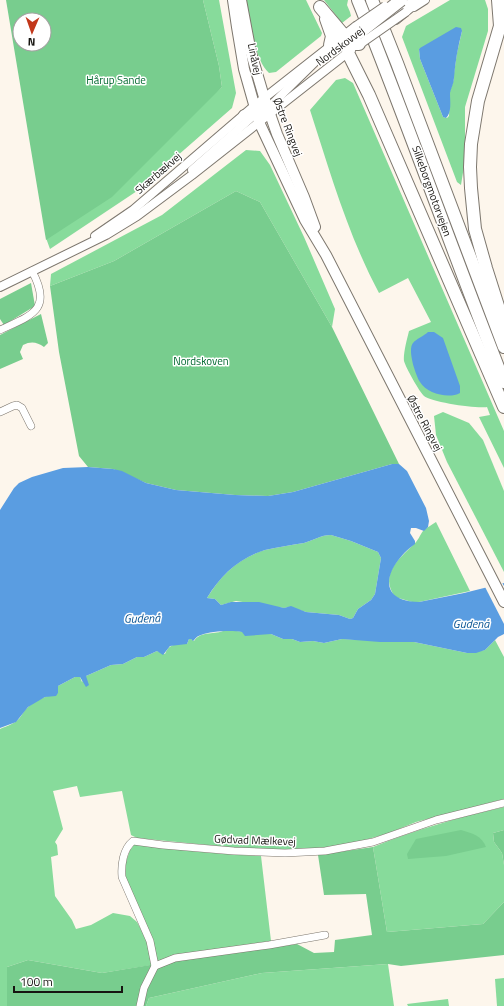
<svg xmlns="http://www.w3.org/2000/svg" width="504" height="1006" font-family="'Titillium Web',sans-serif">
  <rect width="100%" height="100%" fill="#fdf6ec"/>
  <g fill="#87db9b" fill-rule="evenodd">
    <path d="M203 0H219L236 93 232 108 137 191 50 249 46 238 222 87 219 66Z"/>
    <path d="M246 0H306L322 33 321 36 276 72 269 73C254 60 250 19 246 0Z"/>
    <path d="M324 0H348L347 5 350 12 351 16 342 23Z"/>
    <path d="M450 0H485L488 9V31L465 107V160L461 185 457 182 402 37 406 26ZM462 31 457 53 454 73V79L450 91 449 116 447 118 443 117 420 59 419 49Z"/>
    <path d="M345 78 353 83 504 431V468L479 417 490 415 487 407C477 409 431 402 424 396 419 391 406 368 404 361 403 354 407 339 409 331L431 322 408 278 379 293C348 235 330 172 310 110L336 80Z"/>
    <path d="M246 150 260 151 270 165 304 237 335 309 332 327 260 202 236 191 114 261 50 286 51 274 162 215Z"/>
    <path d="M443 412 469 423 483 440 504 491V572L447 462 436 435 434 416Z"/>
    <path d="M436 522 470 591 419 602H412L395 597C379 574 399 559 414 544 418 541 420 535 423 531 427 527 432 525 436 522Z"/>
    <path d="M331 535 351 541 378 552 381 558 375 594 371 600 358 609 353 618 350 619 339 615 306 612 289 607 284 608 236 601 221 605 215 599 207 598C221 575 238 558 265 550 278 547 291 545 304 543 314 540 321 535 331 535Z"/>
    <path d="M223 631H236L271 634 283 639H292L300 642 313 641 324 643 342 639 414 642 467 653 485 650 495 640 504 657V799L416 822 389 833 358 842 315 849H248L137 838 131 835 122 791 80 797 77 786 53 791 63 829 55 842 57 845 58 855 51 857 55 896 72 920 76 929 91 925 113 913 130 916 137 922 147 941 152 965 102 973 28 960 7 967V1006H0V729C7 726 17 723 21 716 23 713 24 711 27 708 35 700 46 696 58 693V686L75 677H80L82 682 86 676 111 665 123 664 137 657H144L157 651 165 654C169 643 177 644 187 644L189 639H191L194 641C201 631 212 635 223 631Z"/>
    <path d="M504 807V830L493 833 494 842 502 853 504 865V902L483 924 387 932 373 847C415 830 459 817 504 807Z"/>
    <path d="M138 843C178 851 220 854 261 856L271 941 174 955 158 962 145 923 125 876V865L130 850 134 845Z"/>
    <path d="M388 964 394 1006H146L149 998 262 973Z"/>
    <path d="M504 978V1006H497L495 979Z"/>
    <path d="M448 999 449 1006H408L407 1004Z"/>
  </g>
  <g fill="#78cd8e" fill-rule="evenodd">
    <path d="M6 0H203L219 66 222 87 112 197 46 240ZM20 20H44V44H20Z"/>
    <path d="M236 191 260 202 332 327 399 464H392L293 492 268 496 235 495 176 490 146 483 113 469 88 467 79 456 59 352 50 286 114 261Z"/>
    <path d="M31 283 35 306 4 325 0 319V299Z"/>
    <path d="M41 314 48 343 44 347C37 342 31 341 23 345L20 352 23 359 0 369V335Z"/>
    <path d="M461 830C472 833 482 836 486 847L446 856 408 859 407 854 416 839Z"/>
    <path d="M504 830V865L502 853 494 842 493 833Z"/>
    <path d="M373 847 387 932 483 924 504 902V955L401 966 388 964 262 973 149 998 146 1006H7V967L28 960 102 973 180 960 297 944 314 953 334 952 335 940 372 935 366 894 324 895 318 855Z"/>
  </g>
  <g fill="#5a9de1" fill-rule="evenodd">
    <path d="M456 27 461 28 462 31C458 47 455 62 454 78 454 83 451 88 450 93 450 101 452 113 446 118L443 117 420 59 419 49 420 48Z"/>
    <path d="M428 332H434L443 338 460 386V393C449 399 427 394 420 382 416 376 407 350 413 343 416 339 424 336 428 332Z"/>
    <path d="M392 464H399L407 471 426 508 429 521 428 527 424 531 416 528H411L410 533 415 541V544C388 563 372 601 419 602L464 593 504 583V634L498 637 485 650 476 653H467L414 642H380L342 639 324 643 313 641 300 642 292 639H283L271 634 245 636 242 632C232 630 211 631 201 635 197 636 196 638 193 641L191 639H189L187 644 170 646 163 655 157 651 144 657H137L123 664 111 665 86 676 89 685 86 687 80 677H75L58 686V693L56 696 45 697 28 707 16 722 0 728V510L14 488 19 483 32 477 63 468 88 467 113 469 122 471 146 483 176 490 235 495 268 496 293 492ZM331 535 351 541 378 552 381 558 375 594 371 600 358 609 353 618 350 619 339 615 306 612 291 606 284 608 259 602H231L221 605 215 599 207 598C221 575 239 558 265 550 278 547 291 545 304 543 314 540 321 535 331 535Z"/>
  </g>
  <path fill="#fdf6ec" d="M501 581 504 586V624L484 585Z"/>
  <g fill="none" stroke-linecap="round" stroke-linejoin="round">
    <defs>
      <g id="minor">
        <path d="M0 330C32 315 53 310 32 271"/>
        <path d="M0 412 13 406 17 405 22 408 31 426"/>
        <path d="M155 966 175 958 269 945 325 935"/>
        <path d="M140 1006 144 988 155 966 150 941 122 877C121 865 123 849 133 841L163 845 234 851 285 853 325 851 373 842 436 820 504 803"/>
      </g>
      <g id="tertiary">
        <path d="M414 7 425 0"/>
        <path d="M265 111 314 63"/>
        <path d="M192 170 260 110 263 106 264 97"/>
        <path d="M95 236 133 210 254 106 356 26"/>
        <path d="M0 287 106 235 137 216 192 175 351 50"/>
      </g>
      <g id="secondary">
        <path d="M233 0 237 27 244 69 259 122 305 220 326 255 504 602"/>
        <path d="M241 0 251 53 264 97 277 134 304 197 315 227"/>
        <path d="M244 115 252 113 260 117"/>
      </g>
      <g id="motorway">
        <path d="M358 0C409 126 454 256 504 382"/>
        <path d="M372 0 397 63 504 347"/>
        <path d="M498 0 500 26 478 101 471 144 470 167 471 188 475 229 486 268 504 325"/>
        <path d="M320 7 348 40 354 44H359"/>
        <path d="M395 18 417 0"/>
        <path d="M326 19 332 36 330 45"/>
        <path d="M359 33 349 45 348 53 369 95 504 407"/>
      </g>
    </defs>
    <use href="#minor" stroke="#7d776e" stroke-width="8"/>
    <use href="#tertiary" stroke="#7d776e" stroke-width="10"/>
    <use href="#secondary" stroke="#7d776e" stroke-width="12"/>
    <use href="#motorway" stroke="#7d776e" stroke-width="14"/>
    <use href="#minor" stroke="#fff" stroke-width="7"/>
    <use href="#tertiary" stroke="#fff" stroke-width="8"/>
    <use href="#secondary" stroke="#fff" stroke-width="10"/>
    <use href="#motorway" stroke="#fff" stroke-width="12"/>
    <defs>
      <g id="tertiary-bridge">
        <path d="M356 26 385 6"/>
        <path d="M363 42 406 12"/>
      </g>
      <path id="motorway-bridge" d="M359 33 401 0"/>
    </defs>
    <use href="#tertiary-bridge" stroke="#7d776e" stroke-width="10" stroke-linecap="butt"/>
    <use href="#motorway-bridge" stroke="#7d776e" stroke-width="14" stroke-linecap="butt"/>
    <use href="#tertiary-bridge" stroke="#fff" stroke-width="8"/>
    <use href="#motorway-bridge" stroke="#fff" stroke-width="12"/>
  </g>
  <g text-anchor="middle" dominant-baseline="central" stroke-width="3" stroke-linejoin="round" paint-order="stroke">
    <g font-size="11" fill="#171511" stroke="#fff">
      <text transform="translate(340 46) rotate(-37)">Nordskovvej</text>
      <text transform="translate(255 59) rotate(78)">Linåvej</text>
      <text transform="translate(288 127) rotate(69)">Østre Ringvej</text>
      <text transform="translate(158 173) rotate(-41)">Skærbækvej</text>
      <text transform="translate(432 191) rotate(70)">Silkeborgmotorvejen</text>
      <text transform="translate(425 423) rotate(62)">Østre Ringvej</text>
      <text transform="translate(255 840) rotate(2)">Gødvad Mælkevej</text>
    </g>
    <g font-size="11" fill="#026930" stroke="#fff">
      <text x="116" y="80">Hårup Sande</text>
      <text x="201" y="361">Nordskoven</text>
    </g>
    <g font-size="12" font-style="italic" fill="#0c5695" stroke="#fff">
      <text transform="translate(142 618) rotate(-1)">Gudenå</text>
      <text x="471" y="623">Gudenå</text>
    </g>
  </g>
  <g transform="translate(32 32) rotate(182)"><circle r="19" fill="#ffffff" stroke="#a2a1a0"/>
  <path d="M0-3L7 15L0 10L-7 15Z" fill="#c2371a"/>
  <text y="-6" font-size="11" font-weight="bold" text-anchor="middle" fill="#171511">N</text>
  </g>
  <path d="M14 986v6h108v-6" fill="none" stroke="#171511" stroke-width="2"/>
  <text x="20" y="986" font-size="12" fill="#171511" stroke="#ffffff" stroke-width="3" paint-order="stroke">100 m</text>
</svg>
